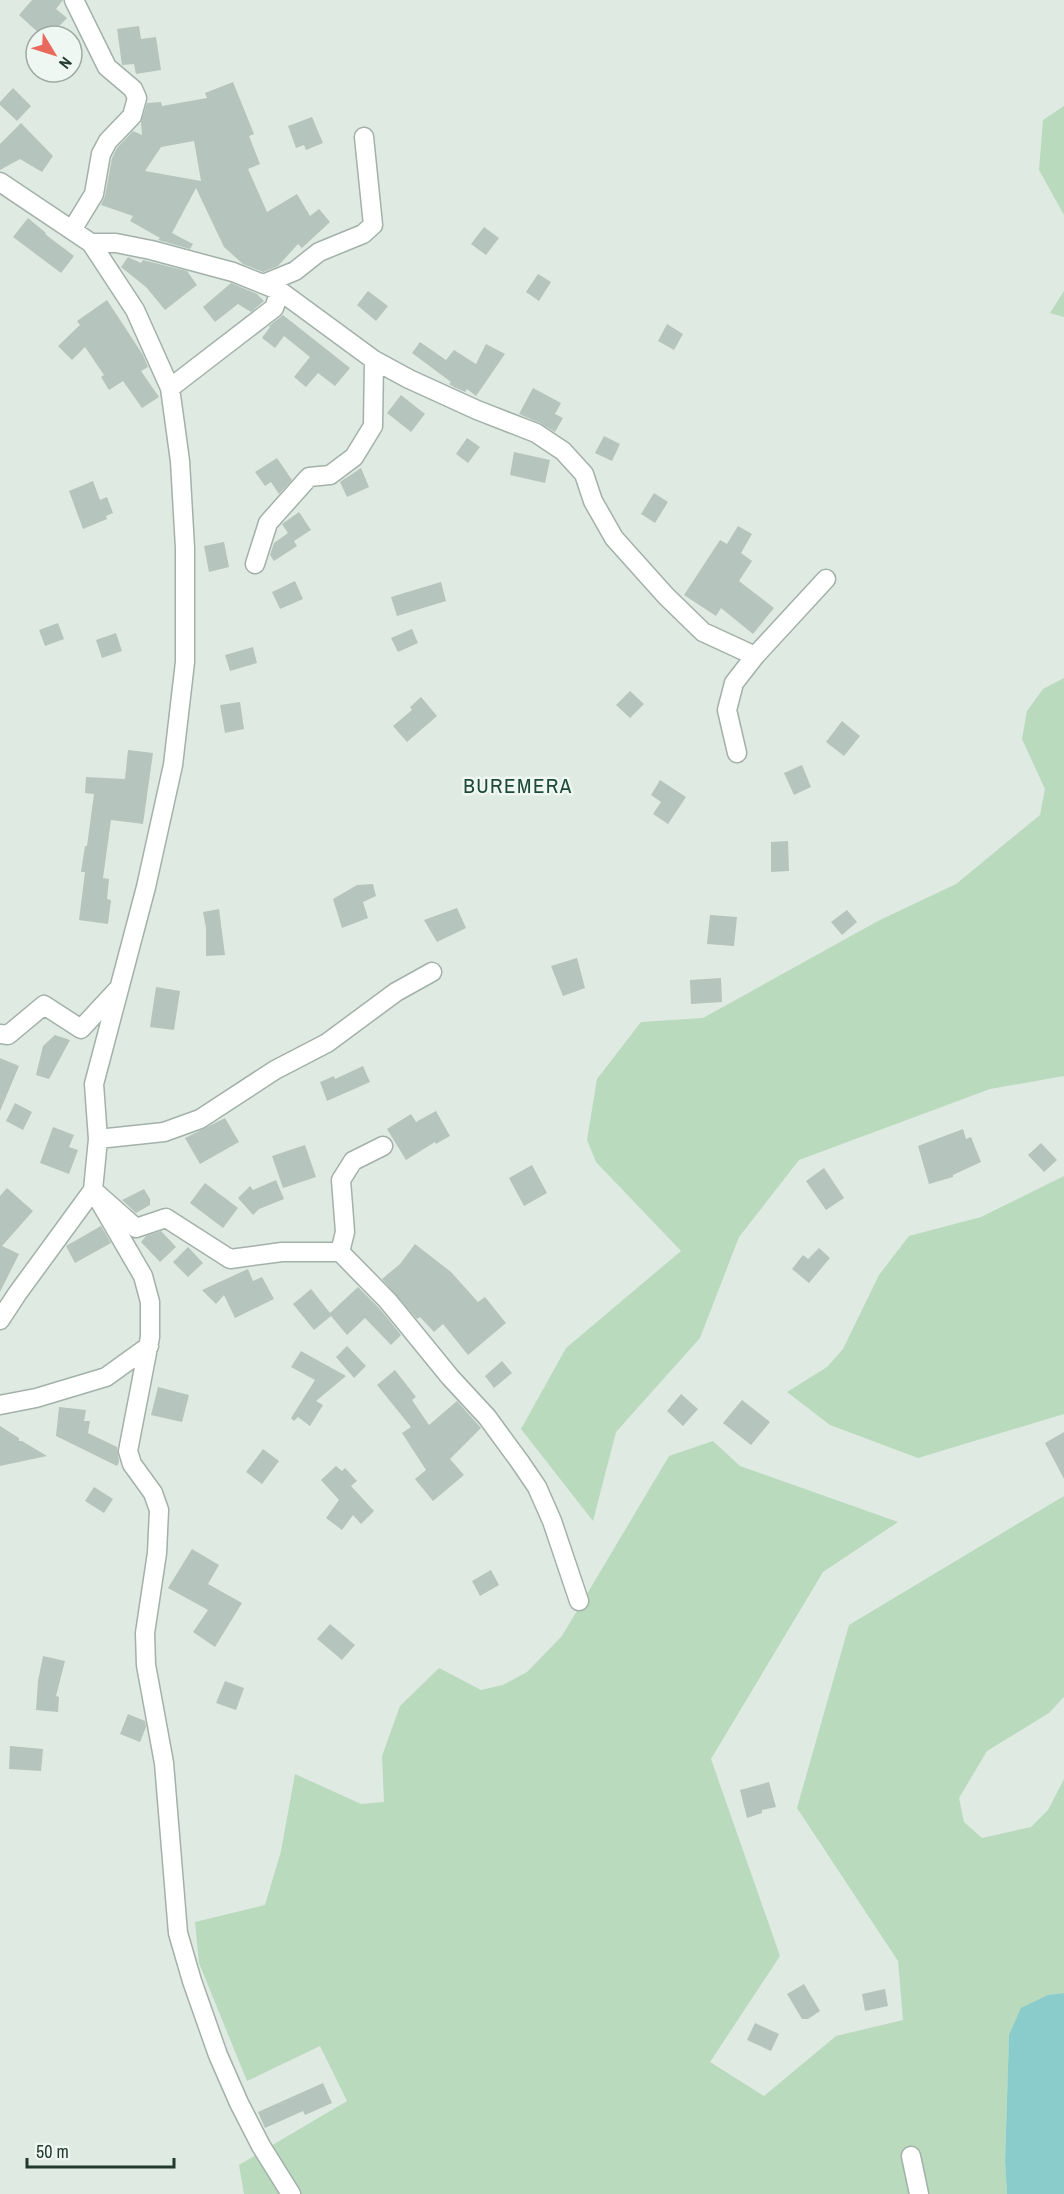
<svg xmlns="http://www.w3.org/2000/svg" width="1064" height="2194" viewBox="0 0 1064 2194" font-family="'Archivo Narrow',sans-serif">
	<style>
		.green { fill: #b9dabd }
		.water { fill: #8acccc }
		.building { fill: #b5c4bc; fill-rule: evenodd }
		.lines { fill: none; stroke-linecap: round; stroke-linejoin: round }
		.minor-casing { stroke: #a2b1a9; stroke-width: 21 }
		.minor { stroke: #fff; stroke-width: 18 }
		.labels { text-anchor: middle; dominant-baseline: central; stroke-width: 5; stroke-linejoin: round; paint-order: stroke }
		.quarter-label { font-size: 21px; letter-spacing: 1.5px; fill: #1f4938; stroke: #eff7f2 }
	</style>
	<rect width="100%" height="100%" fill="#dfeae3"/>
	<path class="green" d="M 1064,106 L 1064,215 L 1039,170 L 1043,120 Z
		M 1064,291 L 1064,317 L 1050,313 Z
		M 1064,678 L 1064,1076 L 990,1089 L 799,1160 L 739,1237 L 700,1338 L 616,1432 L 593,1521 L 521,1429 L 566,1348 L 681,1251 L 596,1162 L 587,1140 L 597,1079 L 641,1022 L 703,1018 L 878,921 L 956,884 L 1040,815 L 1045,789 L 1022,739 L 1027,711 L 1043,689 Z
		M 1064,1176 L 1064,1414 L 918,1458 L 830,1425 L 787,1392 L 827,1367 L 843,1349 L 879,1275 L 909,1236 L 981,1217 Z
		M 713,1441 L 740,1466 L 898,1522 L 823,1572 L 711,1759 L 780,1956 L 710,2062 L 764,2096 L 836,2036 L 903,2020 L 898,1961 L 797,1808 L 849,1625 L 1064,1496 L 1064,1697 L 1049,1713 L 987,1751 L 959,1798 L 964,1822 L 982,1838 L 1031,1827 L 1048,1810 L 1064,1779 L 1064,1993 L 1048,1995 L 1009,2035 L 1005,2162 L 1007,2194 L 244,2194 L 239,2165 L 347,2101 L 320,2046 L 247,2081 L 199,1963 L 195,1922 L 265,1905 L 281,1851 L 295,1774 L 361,1804 L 384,1802 L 382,1756 L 400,1706 L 439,1668 L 481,1690 L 503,1685 L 527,1672 L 562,1636 L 669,1456 Z"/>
	<path class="water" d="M 1064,1993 L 1064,2194 L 1007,2194 L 1005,2162 L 1009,2035 L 1021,2008 L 1048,1995 Z"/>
	<path class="building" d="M 32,0 L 63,0 L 56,9 L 67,18 L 50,36 L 42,36 L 19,15 Z
		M 139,26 L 141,39 L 156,37 L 161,70 L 136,74 L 134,64 L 122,65 L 117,29 Z
		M 233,82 L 254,134 L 249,136 L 260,164 L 248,169 L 267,212 L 297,194 L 310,216 L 319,209 L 330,222 L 302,248 L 298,244 L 278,266 L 263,272 L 243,264 L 224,247 L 196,188 L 172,233 L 193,244 L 190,249 L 158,240 L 160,238 L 130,221 L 133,216 L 101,205 L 105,196 L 112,158 L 117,148 L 133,131 L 142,135 L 141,122 L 147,103 L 161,102 L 162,106 L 207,98 L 205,93 ZM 194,141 L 201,181 L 145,171 L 161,147 Z
		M 13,88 L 31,106 L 17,121 L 0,105 L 0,102 Z
		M 312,117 L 323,143 L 306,150 L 304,145 L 296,148 L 288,126 Z
		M 21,123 L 53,156 L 42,172 L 20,159 L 0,170 L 0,144 Z
		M 28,218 L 46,233 L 45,234 L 74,256 L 61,273 L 13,237 Z
		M 484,227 L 499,238 L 486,255 L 471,244 Z
		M 128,257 L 141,263 L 143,260 L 187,271 L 197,285 L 165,310 L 146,287 L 121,267 Z
		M 538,274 L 551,282 L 539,301 L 526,292 Z
		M 231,283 L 257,294 L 264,301 L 251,312 L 238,304 L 215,322 L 203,307 Z
		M 368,291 L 388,306 L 376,321 L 357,305 Z
		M 107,300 L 143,355 L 148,367 L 141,371 L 159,397 L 142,408 L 123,381 L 109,390 L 101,377 L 104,375 L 85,347 L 72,360 L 58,346 L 80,325 L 77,321 Z
		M 283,315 L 350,368 L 335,386 L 318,373 L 306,387 L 294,377 L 310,357 L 284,336 L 275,348 L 262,338 L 270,327 L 269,326 Z
		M 667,324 L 683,334 L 674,350 L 658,341 Z
		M 420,342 L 446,360 L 454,350 L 476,364 L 486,344 L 505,354 L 476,396 L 467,389 L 465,392 L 454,387 L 449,384 L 451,382 L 412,353 Z
		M 533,388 L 561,403 L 555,414 L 563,418 L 555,432 L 540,423 L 519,414 Z
		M 401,395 L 425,414 L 411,432 L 387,413 Z
		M 604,436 L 620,444 L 612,461 L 595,453 Z
		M 467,438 L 480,447 L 468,463 L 456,454 Z
		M 514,452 L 550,460 L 545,483 L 510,475 Z
		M 277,458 L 292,480 L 279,494 L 271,482 L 265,486 L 255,472 Z
		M 361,468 L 369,487 L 347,497 L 340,482 Z
		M 93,481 L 100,500 L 107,497 L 113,513 L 106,516 L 107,519 L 83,529 L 69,491 Z
		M 654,493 L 668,502 L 655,523 L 641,514 Z
		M 299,512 L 311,530 L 294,541 L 297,546 L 274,561 L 270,555 L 274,543 L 288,533 L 282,524 Z
		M 738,526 L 752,534 L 741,553 L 752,561 L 739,581 L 774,608 L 753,634 L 721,608 L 716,616 L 684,595 L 720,540 L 727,544 Z
		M 224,542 L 229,567 L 209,572 L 204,546 Z
		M 295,581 L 303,599 L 280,609 L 272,592 Z
		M 441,582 L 446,601 L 397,616 L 391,597 Z
		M 58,623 L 64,639 L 45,646 L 39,630 Z
		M 412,629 L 418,643 L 398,652 L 391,638 Z
		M 116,633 L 122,651 L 102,658 L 96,640 Z
		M 253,647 L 257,663 L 230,671 L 225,655 Z
		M 630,691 L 644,704 L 630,718 L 616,705 Z
		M 421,697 L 437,716 L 407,742 L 393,726 L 412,710 L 410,707 Z
		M 240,702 L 244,729 L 225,733 L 220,705 Z
		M 842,721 L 860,736 L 844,756 L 826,742 Z
		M 128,750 L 153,753 L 143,824 L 111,820 L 103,878 L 109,879 L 107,899 L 111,900 L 108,924 L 79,920 L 85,872 L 81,872 L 85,846 L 87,846 L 94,794 L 85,793 L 86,777 L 125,779 Z
		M 802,765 L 811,787 L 794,795 L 784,773 Z
		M 660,780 L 686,797 L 668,824 L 653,814 L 661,802 L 651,795 Z
		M 788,841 L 789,871 L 771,872 L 771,842 Z
		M 373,884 L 376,896 L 363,902 L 368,918 L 342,928 L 333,899 L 357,885 Z
		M 457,908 L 466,928 L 437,942 L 424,920 Z
		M 219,909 L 225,955 L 206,956 L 206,928 L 203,912 Z
		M 847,910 L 857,922 L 842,935 L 831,922 Z
		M 710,915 L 737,917 L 734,946 L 707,944 Z
		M 577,958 L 585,988 L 563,996 L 551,966 Z
		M 721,978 L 722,1002 L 691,1004 L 690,980 Z
		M 156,987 L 180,991 L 174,1030 L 150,1027 Z
		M 55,1035 L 70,1040 L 49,1079 L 36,1075 L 43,1046 Z
		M 0,1058 L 19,1066 L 0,1111 Z
		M 363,1066 L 370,1082 L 327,1101 L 320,1082 L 334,1076 L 335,1079 Z
		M 15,1103 L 32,1112 L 23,1130 L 6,1121 Z
		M 436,1111 L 450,1136 L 436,1144 L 435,1142 L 406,1160 L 387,1129 L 411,1114 L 416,1122 Z
		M 225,1118 L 239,1142 L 200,1164 L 185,1138 Z
		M 53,1127 L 74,1135 L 69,1147 L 78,1150 L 69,1174 L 40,1163 Z
		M 963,1129 L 966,1139 L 971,1137 L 981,1162 L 953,1175 L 953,1177 L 929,1184 L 918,1146 Z
		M 1041,1143 L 1057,1160 L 1044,1172 L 1028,1155 Z
		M 305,1145 L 316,1177 L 283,1188 L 272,1156 Z
		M 532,1165 L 547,1193 L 524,1206 L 509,1178 Z
		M 824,1168 L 844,1198 L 826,1210 L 806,1181 Z
		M 276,1180 L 284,1199 L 259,1209 L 253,1215 L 238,1198 L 250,1186 L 253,1190 Z
		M 205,1183 L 238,1208 L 223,1228 L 190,1203 Z
		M 7,1188 L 33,1211 L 2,1246 L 19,1254 L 0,1292 L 0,1196 Z
		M 144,1189 L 150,1199 L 150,1205 L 136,1213 L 122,1200 Z
		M 101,1226 L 111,1243 L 75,1263 L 66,1246 Z
		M 161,1231 L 176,1247 L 160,1262 L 141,1242 L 146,1236 Z
		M 415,1244 L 451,1272 L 478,1302 L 485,1297 L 506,1323 L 468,1355 L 443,1324 L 434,1332 L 420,1317 L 417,1319 L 382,1279 L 400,1264 Z
		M 188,1247 L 203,1263 L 188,1277 L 173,1262 Z
		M 819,1248 L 830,1258 L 809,1283 L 792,1269 L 803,1255 L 808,1259 Z
		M 248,1269 L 253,1281 L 262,1277 L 274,1299 L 235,1318 L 224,1295 L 216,1304 L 202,1290 Z
		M 358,1287 L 380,1309 L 401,1335 L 391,1345 L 365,1318 L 347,1335 L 331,1316 L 314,1330 L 293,1304 L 311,1289 L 330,1313 Z
		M 347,1346 L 366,1366 L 354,1378 L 336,1357 Z
		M 301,1351 L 346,1376 L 316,1401 L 323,1405 L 310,1426 L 298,1417 L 294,1421 L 291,1418 L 315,1380 L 291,1367 Z
		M 502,1361 L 512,1373 L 494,1388 L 485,1376 Z
		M 395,1370 L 416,1397 L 412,1400 L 429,1425 L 457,1401 L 481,1428 L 450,1459 L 464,1475 L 433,1501 L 415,1479 L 426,1470 L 402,1433 L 411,1427 L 377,1385 Z
		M 158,1387 L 189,1395 L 182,1422 L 151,1415 Z
		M 681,1394 L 698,1409 L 683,1426 L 667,1411 Z
		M 742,1400 L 770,1422 L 751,1445 L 723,1423 Z
		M 59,1407 L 86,1410 L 84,1421 L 90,1421 L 88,1433 L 117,1447 L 119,1462 L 117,1466 L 56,1436 Z
		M 0,1426 L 19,1438 L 19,1441 L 22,1441 L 47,1456 L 0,1466 Z
		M 1064,1432 L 1064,1479 L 1045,1443 Z
		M 263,1449 L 279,1461 L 262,1484 L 246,1472 Z
		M 336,1466 L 342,1471 L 345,1468 L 357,1481 L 351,1486 L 374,1511 L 361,1524 L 353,1515 L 342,1530 L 326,1518 L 339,1500 L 321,1480 Z
		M 94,1487 L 113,1499 L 104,1513 L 85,1501 Z
		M 192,1549 L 219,1565 L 208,1584 L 242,1603 L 215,1647 L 193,1632 L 208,1610 L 168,1588 Z
		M 491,1570 L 499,1585 L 480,1596 L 472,1581 Z
		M 330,1624 L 355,1645 L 342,1660 L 317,1639 Z
		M 43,1656 L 65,1661 L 56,1696 L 59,1697 L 58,1712 L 36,1710 L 38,1681 Z
		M 225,1681 L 244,1688 L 236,1710 L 216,1703 Z
		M 128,1714 L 145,1721 L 146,1727 L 140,1742 L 120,1734 Z
		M 10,1746 L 43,1749 L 41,1771 L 9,1769 Z
		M 769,1782 L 776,1807 L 762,1810 L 762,1813 L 747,1818 L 740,1790 Z
		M 804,1984 L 820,2011 L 808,2019 L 802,2019 L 787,1994 Z
		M 885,1989 L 888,2006 L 865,2011 L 862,1994 Z
		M 755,2023 L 779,2034 L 771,2051 L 747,2040 Z
		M 323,2083 L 332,2103 L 305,2115 L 303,2111 L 265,2128 L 258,2112 Z"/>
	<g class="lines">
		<defs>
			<path id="minor" d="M 0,182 L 91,243 L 135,310 L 170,388 L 180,461 L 185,548 L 185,662 L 173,765 L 146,887 L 94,1084 L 98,1139 L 93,1190 L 143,1276 L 150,1302 L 150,1337 L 128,1451 L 132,1464 L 153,1493 L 159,1510 L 157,1553 L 145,1633 L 146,1665 L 164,1763 L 178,1933 L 192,1981 L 218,2055 L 239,2103 L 261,2146 L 291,2194
				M 72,230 L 94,194 L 101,154 L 108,141 L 132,116 L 137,98 L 133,89 L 107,67 L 74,0
				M 91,243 L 116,243 L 151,250 L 233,272 L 280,291 L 374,360 L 409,379 L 477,410 L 536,433 L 563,451 L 584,474 L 593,501 L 614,538 L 666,596 L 703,632 L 755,656
				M 263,284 L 295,271 L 319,252 L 363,234 L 373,225 L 364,137
				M 170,388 L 274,308 L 280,291
				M 255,564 L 268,523 L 309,477 L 330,475 L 354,457 L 373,426 L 374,360
				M 737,753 L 727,710 L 734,683 L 755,656 L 826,579
				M 0,1034 L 8,1035 L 44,1005 L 81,1029 L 117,990
				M 98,1139 L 164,1132 L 200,1119 L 275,1070 L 327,1043 L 396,992 L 432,972
				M 340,1252 L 388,1301 L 450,1377 L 487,1417 L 520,1462 L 537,1487 L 552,1521 L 579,1601
				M 0,1320 L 17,1294 L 93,1190 L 136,1228 L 166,1218 L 230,1259 L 282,1252 L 340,1252 L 345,1232 L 341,1180 L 353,1161 L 383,1146
				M 0,1405 L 36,1398 L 106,1377 L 149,1346
				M 911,2156 L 919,2194"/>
		</defs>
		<use href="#minor" class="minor-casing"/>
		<use href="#minor" class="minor"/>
	</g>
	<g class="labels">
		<g class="quarter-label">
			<text x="518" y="785">BUREMERA</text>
		</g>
	</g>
	<g transform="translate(54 54) rotate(128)"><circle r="28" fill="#eff7f2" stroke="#9daba4" stroke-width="1.5"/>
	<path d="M0-4.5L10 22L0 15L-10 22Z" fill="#ea695d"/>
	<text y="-9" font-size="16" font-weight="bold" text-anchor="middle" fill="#21392f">N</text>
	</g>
	<path d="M27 2158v9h147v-9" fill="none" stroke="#21392f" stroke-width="3"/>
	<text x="36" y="2158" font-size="18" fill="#21392f" stroke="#eff7f2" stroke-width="4.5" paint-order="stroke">50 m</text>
</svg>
